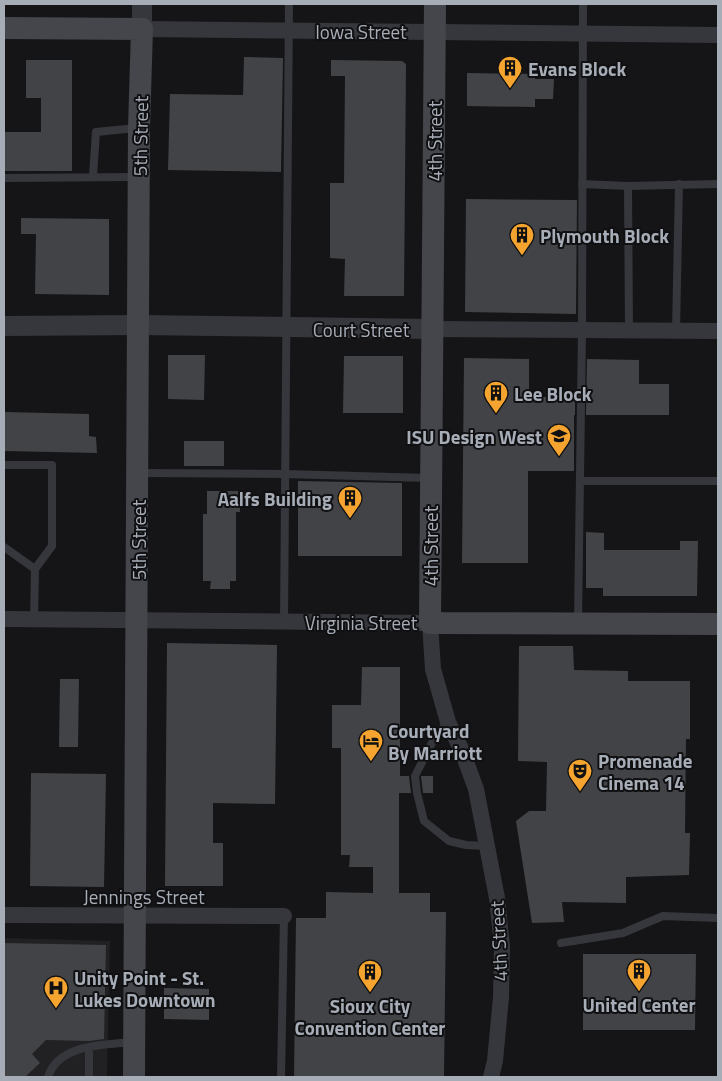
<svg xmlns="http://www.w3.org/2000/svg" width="722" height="1081" viewBox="0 0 722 1081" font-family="'Titillium Web',sans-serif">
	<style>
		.built { fill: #212124 }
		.building { fill: #414347 }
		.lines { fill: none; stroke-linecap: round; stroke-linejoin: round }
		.service { stroke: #36373c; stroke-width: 8 }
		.minor { stroke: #36373c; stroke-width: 16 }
		.tertiary { stroke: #36373c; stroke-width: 20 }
		.secondary { stroke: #44464c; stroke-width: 22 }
		.labels { text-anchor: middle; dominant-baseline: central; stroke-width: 4; stroke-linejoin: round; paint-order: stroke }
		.street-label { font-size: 19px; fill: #a7adb7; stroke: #101012 }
		.poi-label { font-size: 19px; font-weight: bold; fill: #a7adb7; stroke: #101012; text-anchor: start }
	</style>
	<rect width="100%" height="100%" fill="#151517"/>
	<path class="built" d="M 4,938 L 110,941 L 107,1077 L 4,1077 Z"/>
	<path class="building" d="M 244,57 L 283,58 L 281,172 L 168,170 L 170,94 L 243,95 Z
		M 26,60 L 72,60 L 72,171 L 4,171 L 4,132 L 41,132 L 41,98 L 26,98 Z
		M 331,60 L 402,61 L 406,64 L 404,296 L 344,296 L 345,259 L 330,258 L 330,183 L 344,183 L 345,76 L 331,76 Z
		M 467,73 L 535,74 L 535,79 L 554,79 L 553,99 L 535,99 L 535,107 L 467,106 Z
		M 466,199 L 577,200 L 576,314 L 465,312 Z
		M 21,218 L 109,219 L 109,295 L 35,294 L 36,234 L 21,234 Z
		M 168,355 L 205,355 L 204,400 L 168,399 Z
		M 344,356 L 403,356 L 403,413 L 343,413 Z
		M 464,358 L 529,359 L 529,397 L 575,397 L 575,415 L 574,415 L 574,471 L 528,471 L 528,563 L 462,563 Z
		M 587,359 L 639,360 L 639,384 L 669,384 L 669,415 L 586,415 Z
		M 4,412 L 89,414 L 89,436 L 96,437 L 97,453 L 4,451 Z
		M 184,441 L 224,441 L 224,466 L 184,466 Z
		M 298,481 L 402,483 L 402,556 L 298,556 Z
		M 207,491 L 240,491 L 240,512 L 236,512 L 236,581 L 230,581 L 230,589 L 210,589 L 211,581 L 203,581 L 203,514 L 207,514 Z
		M 586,532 L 604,533 L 604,550 L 680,550 L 680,541 L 698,541 L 697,596 L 603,596 L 603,588 L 586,588 Z
		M 167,643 L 277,645 L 275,804 L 213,803 L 213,843 L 223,843 L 223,886 L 165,886 Z
		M 519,646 L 573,646 L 574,670 L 628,671 L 628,681 L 690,681 L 690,739 L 686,739 L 685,833 L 690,833 L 689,875 L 626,877 L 626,903 L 562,902 L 564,922 L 532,923 L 516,821 L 529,811 L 546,811 L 547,762 L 518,761 Z
		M 362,667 L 400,667 L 400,776 L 409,776 L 411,793 L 399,793 L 399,893 L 430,893 L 430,912 L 446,912 L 444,1077 L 294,1077 L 296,918 L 326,918 L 326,892 L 373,893 L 373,867 L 349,867 L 350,855 L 341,855 L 341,748 L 332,748 L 332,705 L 361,705 Z
		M 60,679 L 79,679 L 78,747 L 59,747 Z
		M 31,773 L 106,774 L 104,887 L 30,886 Z
		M 421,776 L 433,776 L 433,793 L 423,793 Z
		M 4,943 L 106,945 L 104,1039 L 89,1041 L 46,1040 L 32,1054 L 40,1063 L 25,1077 L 4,1077 Z
		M 583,954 L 696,954 L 695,1030 L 583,1030 Z
		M 164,988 L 209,989 L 209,1020 L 164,1019 Z"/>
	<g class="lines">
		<path class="service" d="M 93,176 L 96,132 L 136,128
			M 4,178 L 137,177
			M 582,184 L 628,186 L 629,331
			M 628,186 L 718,184
			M 676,331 L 679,184
			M 4,465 L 52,465 L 52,546 L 35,569 L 34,620
			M 140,473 L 286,474 L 428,478
			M 580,481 L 718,481
			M 4,547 L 35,569
			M 578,621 L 582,331 L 583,4
			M 284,622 L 289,4
			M 448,722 L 435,737 L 415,776 L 417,793 L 424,821 L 449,841 L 466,845 L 487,846
			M 561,943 L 623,933 L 663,916 L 718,918
			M 48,1077 C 58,1044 104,1045 132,1042
			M 89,1077 L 89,1047
			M 281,1077 L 284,916"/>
		<path class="minor" d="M 142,29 L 718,35
			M 432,329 L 718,331
			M 4,619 L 430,623 L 433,669 L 448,722 L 462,751 L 476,789 L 497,898 L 502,946 L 501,997 L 495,1061 L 491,1077
			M 4,915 L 284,916"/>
		<path class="tertiary" d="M 142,4 L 142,29
			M 4,326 L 139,325 L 432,329"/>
		<path class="secondary" d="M 435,4 L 430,623 L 718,624
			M 4,28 L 142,29 L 139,128 L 134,1077"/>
	</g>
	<defs>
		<symbol id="building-pin" viewBox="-11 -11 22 30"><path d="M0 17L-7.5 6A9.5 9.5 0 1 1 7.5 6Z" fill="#f5a52f" stroke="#101012"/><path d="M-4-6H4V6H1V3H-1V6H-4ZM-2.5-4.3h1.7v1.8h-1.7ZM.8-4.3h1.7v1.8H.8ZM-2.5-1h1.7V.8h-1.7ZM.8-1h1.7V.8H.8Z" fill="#111"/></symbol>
		<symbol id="university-pin" viewBox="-11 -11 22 30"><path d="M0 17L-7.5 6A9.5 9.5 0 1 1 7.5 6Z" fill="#f5a52f" stroke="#101012"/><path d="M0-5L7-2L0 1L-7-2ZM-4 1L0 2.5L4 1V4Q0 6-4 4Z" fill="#111"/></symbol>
		<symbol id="hotel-pin" viewBox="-11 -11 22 30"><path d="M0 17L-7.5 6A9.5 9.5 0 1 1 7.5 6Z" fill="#f5a52f" stroke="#101012"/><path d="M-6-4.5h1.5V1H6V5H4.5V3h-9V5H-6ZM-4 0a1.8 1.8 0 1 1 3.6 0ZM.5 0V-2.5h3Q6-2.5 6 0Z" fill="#111"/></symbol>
		<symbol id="theatre-pin" viewBox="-11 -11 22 30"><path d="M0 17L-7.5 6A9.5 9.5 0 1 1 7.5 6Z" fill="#f5a52f" stroke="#101012"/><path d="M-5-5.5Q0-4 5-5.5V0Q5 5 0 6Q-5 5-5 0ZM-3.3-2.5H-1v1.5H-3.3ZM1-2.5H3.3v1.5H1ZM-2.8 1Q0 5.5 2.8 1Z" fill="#111"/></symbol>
		<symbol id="hospital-pin" viewBox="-11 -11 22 30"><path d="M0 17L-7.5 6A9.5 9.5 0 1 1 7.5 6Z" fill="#f5a52f" stroke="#101012"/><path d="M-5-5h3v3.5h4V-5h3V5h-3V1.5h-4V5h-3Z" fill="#111"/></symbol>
	</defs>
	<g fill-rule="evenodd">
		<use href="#building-pin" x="496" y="54" width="28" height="38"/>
		<use href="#building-pin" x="508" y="221" width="28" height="38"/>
		<use href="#building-pin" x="482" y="379" width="28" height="38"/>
		<use href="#university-pin" x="545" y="422" width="28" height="38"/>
		<use href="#building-pin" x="336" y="484" width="28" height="38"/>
		<use href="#hotel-pin" x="357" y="727" width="28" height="38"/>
		<use href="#theatre-pin" x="566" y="757" width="28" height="38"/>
		<use href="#building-pin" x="625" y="957" width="28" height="38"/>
		<use href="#building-pin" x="356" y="958" width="28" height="38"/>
		<use href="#hospital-pin" x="42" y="974" width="28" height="38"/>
	</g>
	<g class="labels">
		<g class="street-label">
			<text x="361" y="31">Iowa Street</text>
			<text transform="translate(140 136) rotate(-89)">5th Street</text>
			<text transform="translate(434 141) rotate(-90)">4th Street</text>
			<text x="361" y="329">Court Street</text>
			<text transform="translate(138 540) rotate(-90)">5th Street</text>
			<text transform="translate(430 546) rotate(-90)">4th Street</text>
			<text x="361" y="622">Virginia Street</text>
			<text x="144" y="896">Jennings Street</text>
			<text transform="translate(498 941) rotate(-93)">4th Street</text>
		</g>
		<g class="poi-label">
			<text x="528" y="68">Evans Block</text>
			<text x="540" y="235">Plymouth Block</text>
			<text x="514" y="393">Lee Block</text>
			<text x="542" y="436" text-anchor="end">ISU Design West</text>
			<text x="332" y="498" text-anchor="end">Aalfs Building</text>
			<text x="388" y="730">Courtyard<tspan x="388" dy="22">By Marriott</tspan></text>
			<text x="598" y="760">Promenade<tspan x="598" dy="22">Cinema 14</tspan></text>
			<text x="74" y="977">Unity Point - St.<tspan x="74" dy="22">Lukes Downtown</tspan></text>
			<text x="639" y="1004" text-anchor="middle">United Center</text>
			<text x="370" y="1005" text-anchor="middle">Sioux City<tspan x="370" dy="22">Convention Center</tspan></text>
		</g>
	</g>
	<rect width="722" height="1081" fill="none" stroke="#a7adb7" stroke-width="10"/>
</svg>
